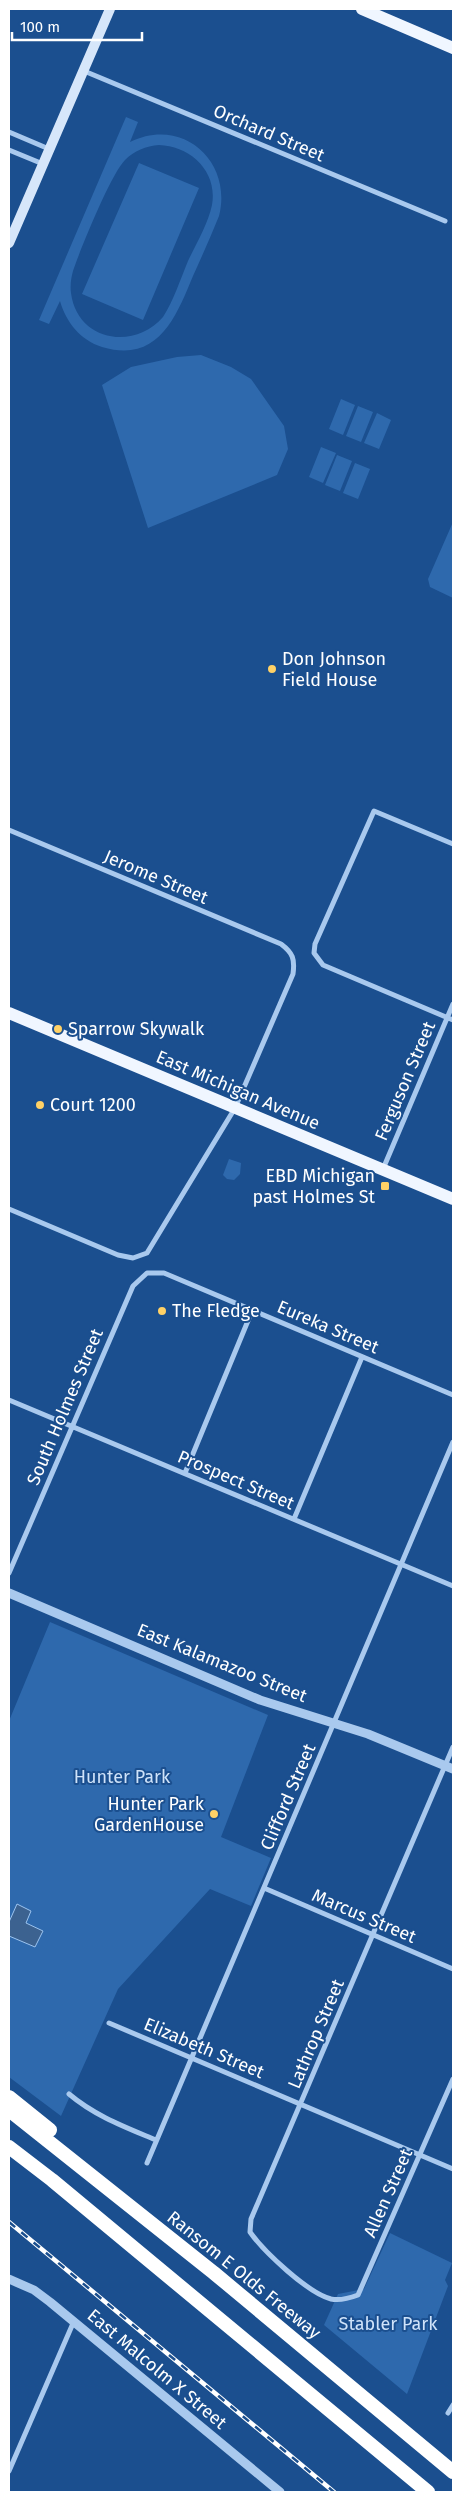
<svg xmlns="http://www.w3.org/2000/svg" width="462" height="2501" viewBox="0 0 462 2501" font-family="'Fira Sans',sans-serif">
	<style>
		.green { fill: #2e69ad; fill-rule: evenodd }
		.water { fill: #3c6290; stroke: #9cc4f0 }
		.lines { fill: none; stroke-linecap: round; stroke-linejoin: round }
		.minor { stroke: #a9c9ee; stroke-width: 5 }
		.tertiary { stroke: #a9c9ee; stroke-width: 9 }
		.secondary { stroke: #d6e6fa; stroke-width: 10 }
		.primary { stroke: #f0f6ff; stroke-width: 12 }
		.motorway { stroke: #fff; stroke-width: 14 }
		.rail-casing { stroke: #fff; stroke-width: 4.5 }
		.rail { stroke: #1b4f8f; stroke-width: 2.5; stroke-dasharray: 8; stroke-linecap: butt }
		.poi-dot { fill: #ffd166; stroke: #1b4f8f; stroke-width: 2 }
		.labels { text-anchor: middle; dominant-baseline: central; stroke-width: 4; stroke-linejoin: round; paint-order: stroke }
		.street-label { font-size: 18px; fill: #fff; stroke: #1b4f8f }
		.poi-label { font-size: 18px; fill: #fff; stroke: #1b4f8f; text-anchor: start }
		.park-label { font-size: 18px; fill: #cfe3fa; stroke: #1b4f8f }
	</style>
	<rect width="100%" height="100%" fill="#1b4f8f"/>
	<path class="green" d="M 126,117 L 138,122 L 130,142 C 182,116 233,161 219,216 C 211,236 202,256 193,276 C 176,317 158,364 102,347 C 80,340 66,322 60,301 L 49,324 L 39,320 ZM 159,145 C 190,146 218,171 212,205 C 208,224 196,244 188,261 C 180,280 174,300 163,317 C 134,351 77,341 71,293 C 70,286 71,278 73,271 C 80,250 111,174 125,160 C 134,151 146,146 159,145 Z
		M 139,163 L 199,188 L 143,320 L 82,294 Z
		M 201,355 L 231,367 L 251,379 L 284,426 L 288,449 L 277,475 L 148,528 L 102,385 L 131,367 L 177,357 Z
		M 341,399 L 355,405 L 343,435 L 329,429 Z
		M 358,406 L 373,412 L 361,442 L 346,436 Z
		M 377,413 L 391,420 L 379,449 L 364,443 Z
		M 321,447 L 336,453 L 323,483 L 309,477 Z
		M 337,455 L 352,461 L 340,491 L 325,485 Z
		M 355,463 L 370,469 L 358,499 L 343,493 Z
		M 453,522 L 453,598 L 430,587 L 428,579 Z
		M 229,1159 L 241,1163 L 240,1174 L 234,1180 L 227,1179 L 223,1175 Z
		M 50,1622 L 268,1715 L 221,1837 L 271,1858 L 251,1906 L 210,1889 L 118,1989 L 61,2116 L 9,2077 L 9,1721 Z
		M 390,2233 L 452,2263 L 445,2280 L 448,2286 L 407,2394 L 324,2325 L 338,2294 L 364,2289 Z"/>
	<path class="water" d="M 17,1904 L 31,1911 L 26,1923 L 43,1931 L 35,1947 L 9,1936 L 9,1922 Z"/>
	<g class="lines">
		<path class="minor" d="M 84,71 L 445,221
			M 9,132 L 49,149
			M 9,150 L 43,164
			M 9,830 L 281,944 C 293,953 295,959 293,974 L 235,1108 L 147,1253 L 133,1258 L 118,1255 L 9,1209
			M 453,844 L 374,811 L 315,944 L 314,953 L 323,965 L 453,1020
			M 383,1169 L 453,1004
			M 9,1400 L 453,1586
			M 185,1473 L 252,1311
			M 294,1519 L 362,1357
			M 9,1573 L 133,1286 L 147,1273 L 164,1273 L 453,1395
			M 453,1747 L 251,2219 L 250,2232 C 264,2252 308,2293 331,2299 C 340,2301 350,2298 358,2295 L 453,2079
			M 264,1888 L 453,1969
			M 109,2023 L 453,2169
			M 69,2094 C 95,2116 125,2127 156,2140
			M 147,2163 L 453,1442
			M 448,2413 L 453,2405
			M 9,2471 L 74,2321"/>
		<path class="tertiary" d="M 9,1593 L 260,1700 L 368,1734 L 453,1769
			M 9,2279 L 34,2290 L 50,2302 L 280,2492"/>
		<path class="secondary" d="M 9,243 L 110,9"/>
		<path class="primary" d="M 362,9 L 453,48
			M 9,1013 L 453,1199"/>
		<path class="motorway" d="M 9,2097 L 50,2130
			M 9,2110 L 214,2273 L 453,2472
			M 9,2147 L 52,2180 L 428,2492"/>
		<defs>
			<path id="rail" d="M 9,2222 L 334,2492"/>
		</defs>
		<use href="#rail" class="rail-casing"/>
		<use href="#rail" class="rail"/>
	</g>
	<g class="poi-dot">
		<circle cx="272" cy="669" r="5"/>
		<circle cx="58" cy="1029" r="5"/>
		<circle cx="40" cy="1105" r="5"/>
		<rect x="380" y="1181" width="10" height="10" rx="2.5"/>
		<circle cx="162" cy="1311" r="5"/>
		<circle cx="214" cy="1814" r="5"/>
	</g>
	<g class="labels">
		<g class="street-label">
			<text transform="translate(269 133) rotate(23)">Orchard Street</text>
			<text transform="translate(156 877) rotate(23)">Jerome Street</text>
			<text transform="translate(405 1081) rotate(-67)">Ferguson Street</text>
			<text transform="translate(238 1090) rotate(23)">East Michigan Avenue</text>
			<text transform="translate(328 1327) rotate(23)">Eureka Street</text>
			<text transform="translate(65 1407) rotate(-67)">South Holmes Street</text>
			<text transform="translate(236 1480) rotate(23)">Prospect Street</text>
			<text transform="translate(222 1663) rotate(22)">East Kalamazoo Street</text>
			<text transform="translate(288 1797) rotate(-67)">Clifford Street</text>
			<text transform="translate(364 1916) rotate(23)">Marcus Street</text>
			<text transform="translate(316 2034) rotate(-67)">Lathrop Street</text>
			<text transform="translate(204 2048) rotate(23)">Elizabeth Street</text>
			<text transform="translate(388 2193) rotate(-66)">Allen Street</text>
			<text transform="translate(244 2275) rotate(39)">Ransom E Olds Freeway</text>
			<text transform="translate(157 2369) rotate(40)">East Malcolm X Street</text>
		</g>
		<g class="poi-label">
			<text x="282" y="659">Don Johnson<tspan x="282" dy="21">Field House</tspan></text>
			<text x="68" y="1029">Sparrow Skywalk</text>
			<text x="50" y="1105">Court 1200</text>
			<text x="375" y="1176" text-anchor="end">EBD Michigan<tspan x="375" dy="21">past Holmes St</tspan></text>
			<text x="172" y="1311">The Fledge</text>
			<text x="204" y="1804" text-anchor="end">Hunter Park<tspan x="204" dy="21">GardenHouse</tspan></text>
		</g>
		<g class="park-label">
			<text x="122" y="1777">Hunter Park</text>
			<text x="388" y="2324">Stabler Park</text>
		</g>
	</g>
	<rect width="462" height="2501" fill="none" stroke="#ffffff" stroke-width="20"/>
	<path d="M12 32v8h130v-8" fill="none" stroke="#ffffff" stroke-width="2.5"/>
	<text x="20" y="32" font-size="15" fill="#ffffff" stroke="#1b4f8f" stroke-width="4" paint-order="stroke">100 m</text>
</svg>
